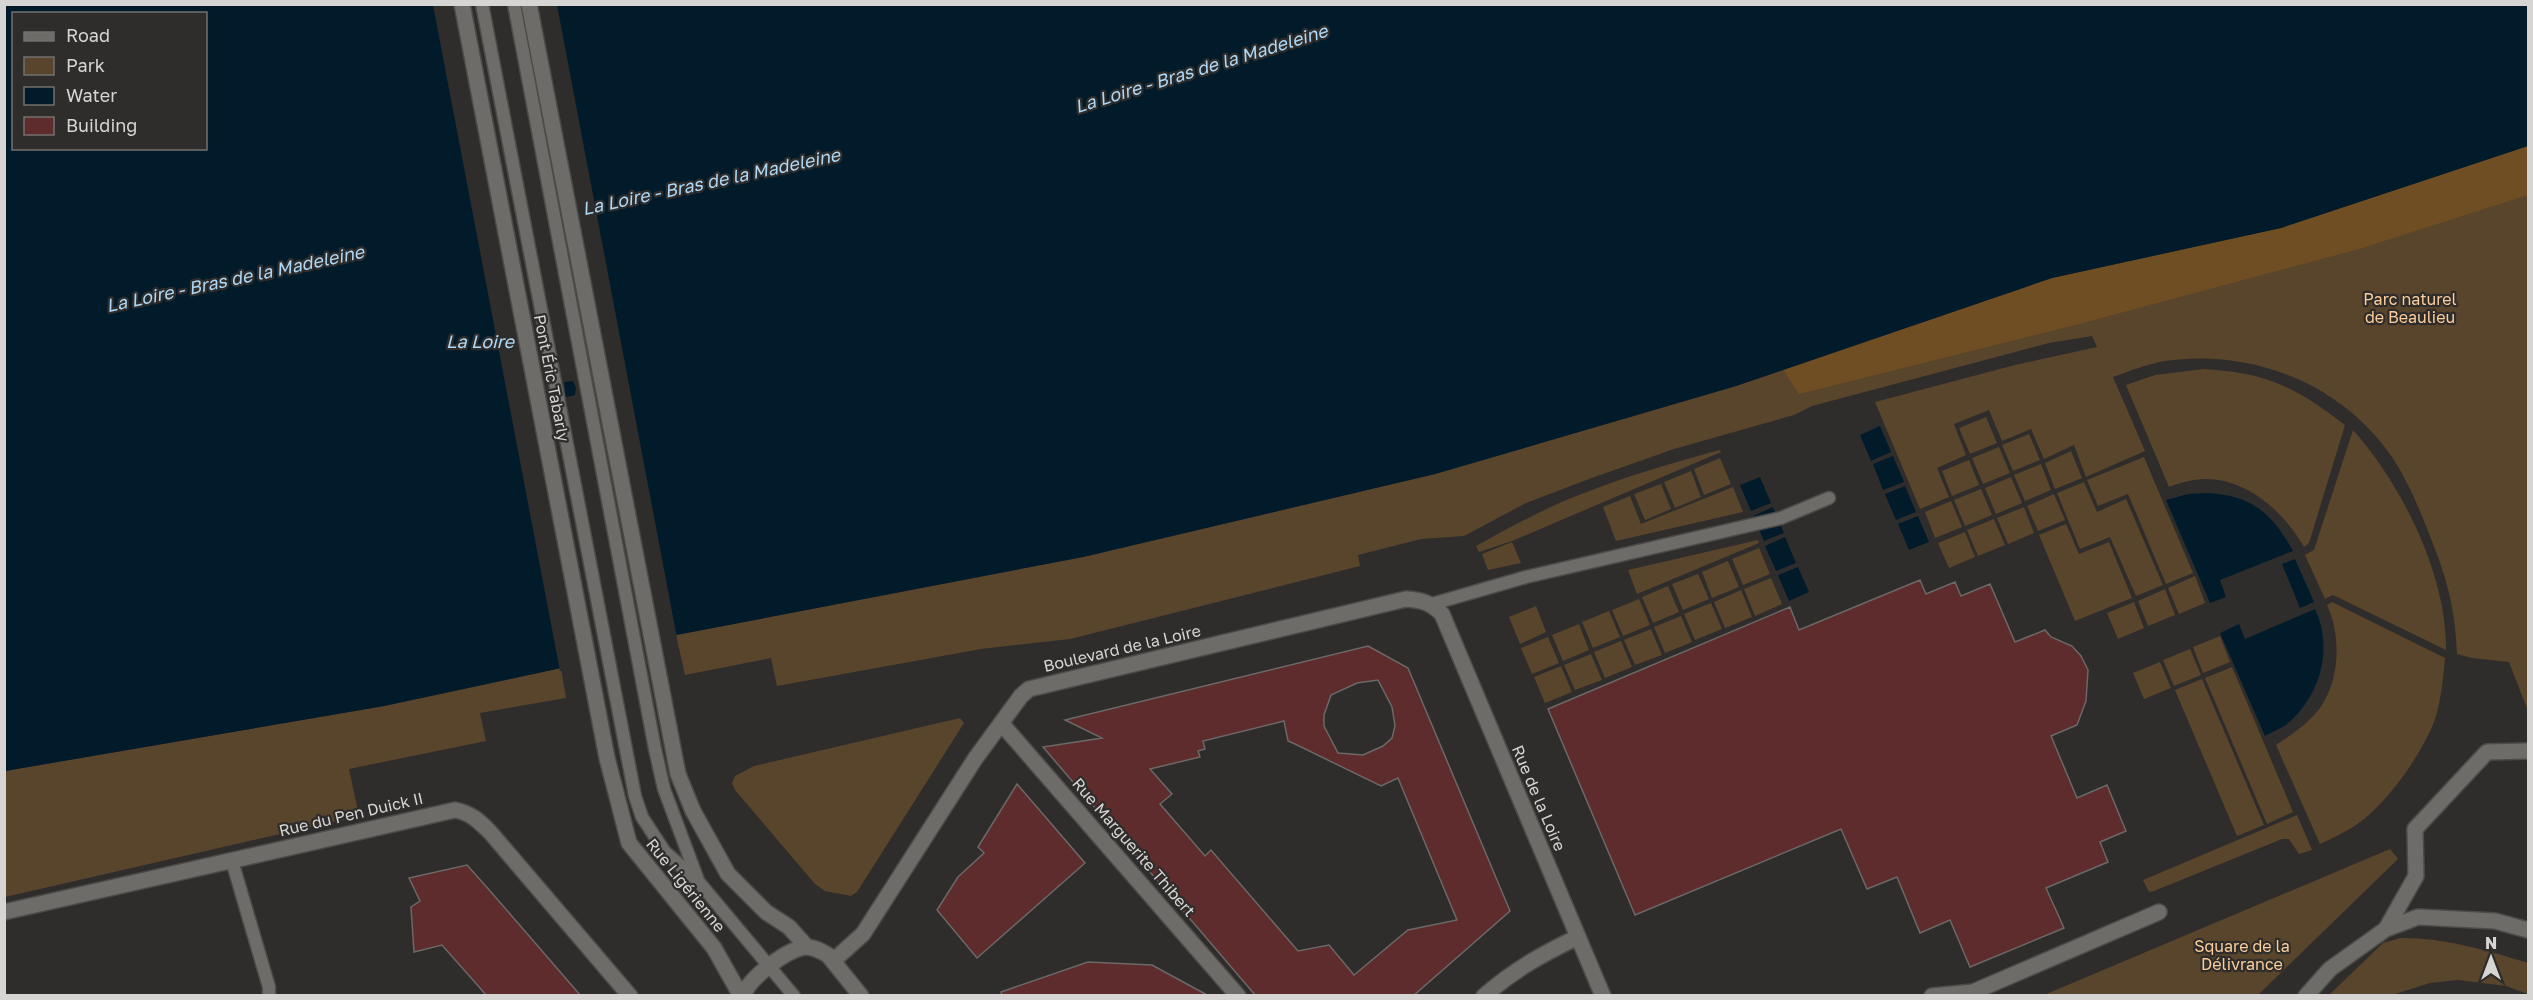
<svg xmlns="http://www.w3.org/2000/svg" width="2533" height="1000" viewBox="0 0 2533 1000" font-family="'Golos Text',sans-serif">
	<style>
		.green { fill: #59442c }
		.forest { fill: #704e24 }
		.water { fill: #021b2b; fill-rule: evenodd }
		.pier { fill: #2f2d2b; fill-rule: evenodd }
		.building { fill: #5e2c2c; stroke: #6b6867; stroke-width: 1.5; fill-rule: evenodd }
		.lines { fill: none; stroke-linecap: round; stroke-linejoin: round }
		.service-casing { stroke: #4c4b49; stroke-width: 15 }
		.minor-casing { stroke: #4c4b49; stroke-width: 18 }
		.tertiary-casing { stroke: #4c4b49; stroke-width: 18 }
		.service { stroke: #6e6c69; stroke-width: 12 }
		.minor { stroke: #6e6c69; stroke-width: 15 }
		.tertiary { stroke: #6e6c69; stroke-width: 15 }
		.labels { text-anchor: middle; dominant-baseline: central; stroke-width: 4.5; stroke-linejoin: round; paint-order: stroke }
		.park-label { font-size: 16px; fill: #fbcd9b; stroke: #2f2d2b }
		.street-label { font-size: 16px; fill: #d6d5d4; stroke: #2f2d2b }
		.water-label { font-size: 18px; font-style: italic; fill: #add8f7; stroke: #2f2d2b }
	</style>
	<rect width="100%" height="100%" fill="#2f2d2b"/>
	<path class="green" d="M 2528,146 L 2528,711 L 2509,662 L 2472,658 L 2457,654 C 2455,603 2445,573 2426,526 C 2417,503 2406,478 2392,457 C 2342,384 2252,348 2165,361 C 2147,364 2130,371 2113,377 L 2145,451 L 2086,477 L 2074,445 L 2044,459 L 2031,429 L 2002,441 L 1989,410 L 1954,424 L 1966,455 L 1937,468 L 1949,497 L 1920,509 L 1875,402 L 2015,365 L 2097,347 L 2092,336 L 2049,343 L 1812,406 L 1794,415 L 1674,449 L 1589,479 L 1526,503 L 1464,536 L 1421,539 L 1358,555 L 1360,566 L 1070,639 L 981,649 L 777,686 L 771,658 L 685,675 L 676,635 L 1083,557 L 1435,474 L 1736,386 L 2052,278 L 2281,228 Z
		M 2204,369 C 2268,373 2295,387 2345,425 L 2309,543 L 2304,547 C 2284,512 2248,479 2205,479 C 2193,479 2180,483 2169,487 L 2126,385 L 2155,375 Z
		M 1986,417 L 1997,443 L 1970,454 L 1959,428 Z
		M 2353,430 C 2402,485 2447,575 2446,650 L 2333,595 L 2325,599 L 2305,555 L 2314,550 Z
		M 2029,434 L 2040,460 L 2013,471 L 2002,445 Z
		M 1999,447 L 2010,473 L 1983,484 L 1972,458 Z
		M 1720,450 L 1721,452 L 1512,541 L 1479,552 L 1476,546 C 1511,527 1546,507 1584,493 C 1628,476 1674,462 1720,450 Z
		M 2071,451 L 2082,478 L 2055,489 L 2045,463 Z
		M 2144,457 L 2193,573 L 2166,584 L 2128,494 L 2098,506 L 2087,480 Z
		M 1720,458 L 1731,484 L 1704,495 L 1694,469 Z
		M 1969,460 L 1979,485 L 1952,496 L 1942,471 Z
		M 2041,464 L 2051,490 L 2025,501 L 2014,475 Z
		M 1691,471 L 1701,497 L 1675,508 L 1664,482 Z
		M 2011,477 L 2022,503 L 1996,514 L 1985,488 Z
		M 2084,482 L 2097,512 L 2126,499 L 2163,585 L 2136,596 L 2110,537 L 2080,549 L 2057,493 Z
		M 1661,484 L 1671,509 L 1645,520 L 1634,494 Z
		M 1733,487 L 1743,512 L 1616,541 L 1603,507 L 1630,496 L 1641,524 Z
		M 1981,489 L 1992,515 L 1965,526 L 1954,500 Z
		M 2054,494 L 2065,520 L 2038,531 L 2027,506 Z
		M 1951,501 L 1962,527 L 1935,538 L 1925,512 Z
		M 2024,507 L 2034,533 L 2008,544 L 1997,518 Z
		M 1994,519 L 2005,545 L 1978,556 L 1967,530 Z
		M 2066,524 L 2079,554 L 2109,542 L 2132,598 L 2075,621 L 2039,535 Z
		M 1965,532 L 1975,557 L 1949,568 L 1938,543 Z
		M 1758,540 L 1759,543 L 1637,594 L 1628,570 Z
		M 1512,542 L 1521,563 L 1488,570 L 1482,554 Z
		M 1759,548 L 1770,574 L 1743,585 L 1732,559 Z
		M 1728,561 L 1739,587 L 1712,598 L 1702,572 Z
		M 1698,574 L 1709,599 L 1683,610 L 1672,584 Z
		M 2195,576 L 2205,603 L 2179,614 L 2168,588 Z
		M 1771,578 L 1782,604 L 1755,616 L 1744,589 Z
		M 1668,586 L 1679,612 L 1653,623 L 1642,597 Z
		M 2165,589 L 2175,615 L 2148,626 L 2138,601 Z
		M 1741,590 L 1752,617 L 1725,628 L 1714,602 Z
		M 1639,599 L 1650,625 L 1623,636 L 1612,610 Z
		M 2134,602 L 2144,628 L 2118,639 L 2107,613 Z
		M 2332,602 L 2445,658 C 2443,680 2441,702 2434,722 C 2420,757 2385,807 2353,827 C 2343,833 2331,839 2320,844 L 2276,745 C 2292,734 2311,722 2322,705 C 2340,677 2341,635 2327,605 Z
		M 1711,603 L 1722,629 L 1695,640 L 1684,614 Z
		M 1536,606 L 1546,632 L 1520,644 L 1509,617 Z
		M 1609,611 L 1620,637 L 1593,648 L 1582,622 Z
		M 1681,616 L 1692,642 L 1665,653 L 1654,627 Z
		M 1579,624 L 1589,650 L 1563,661 L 1552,635 Z
		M 1651,629 L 1662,655 L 1635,665 L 1624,640 Z
		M 2220,636 L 2230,662 L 2203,673 L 2193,647 Z
		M 1548,637 L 1559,663 L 1532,674 L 1521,648 Z
		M 1621,641 L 1632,667 L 1605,678 L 1594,652 Z
		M 2190,649 L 2201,675 L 2174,686 L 2163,660 Z
		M 1591,654 L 1602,680 L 1575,690 L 1564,665 Z
		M 2160,662 L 2171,688 L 2144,699 L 2133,673 Z
		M 1561,666 L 1572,692 L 1545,703 L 1534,677 Z
		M 2232,667 L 2293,812 L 2267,824 L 2205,678 Z
		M 561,668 L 566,698 L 480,713 L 486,741 L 349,769 L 359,816 L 5,897 L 5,771 L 384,706 Z
		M 2202,679 L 2264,825 L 2237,836 L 2175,690 Z
		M 960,718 L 964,723 L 857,892 L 851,896 L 825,891 L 815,884 L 735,790 L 732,783 L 735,776 L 754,766 Z
		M 2297,815 L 2312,850 L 2299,854 L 2289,839 L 2282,839 L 2154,891 L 2149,892 L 2143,880 Z
		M 2390,849 L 2398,859 L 2258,995 L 2044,995 Z
		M 2401,938 C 2446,938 2486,950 2528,963 L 2528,994 L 2506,986 L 2458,980 L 2430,983 L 2392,995 L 2329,995 L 2383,943 Z"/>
	<path class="forest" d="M 2528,146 L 2528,195 L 2359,249 L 2079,324 L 1799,394 L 1783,370 L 2052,278 L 2281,228 Z"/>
	<path class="water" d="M 5,5 L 2528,5 L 2528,146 L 2281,228 L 2052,278 L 1736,386 L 1435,474 L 1083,557 L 676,635 L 561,668 L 384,706 L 5,771 ZM 14,14 L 206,14 L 206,148 L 14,148 Z
		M 1880,426 L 1891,452 L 1871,461 L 1860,435 Z
		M 1893,456 L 1904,482 L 1883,490 L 1873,464 Z
		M 1760,477 L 1771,503 L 1751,511 L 1740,485 Z
		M 1905,486 L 1916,512 L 1896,520 L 1885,494 Z
		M 2207,493 C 2251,495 2272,513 2293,551 L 2220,580 L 2226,597 L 2210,603 L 2166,500 L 2188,494 Z
		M 1773,507 L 1784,533 L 1764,541 L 1753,516 Z
		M 1918,516 L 1929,542 L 1909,550 L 1898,524 Z
		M 1785,537 L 1796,563 L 1776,571 L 1765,546 Z
		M 2295,559 L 2314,602 L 2300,608 L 2282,564 Z
		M 1798,567 L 1809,592 L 1789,601 L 1778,575 Z
		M 2315,609 C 2334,649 2320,697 2286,725 C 2280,729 2272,732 2265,736 L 2220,633 L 2239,624 L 2245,639 Z"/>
	<path class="pier" d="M 433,5 L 557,5 L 677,638 L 560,671 ZM 573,381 L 576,388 L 575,395 L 566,397 L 564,382 Z"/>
	<path class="building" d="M 1920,580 L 1926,594 L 1955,582 L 1961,596 L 1990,584 L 2015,642 L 2045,630 L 2051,637 L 2072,646 L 2081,656 L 2088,670 L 2086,701 L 2077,725 L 2051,736 L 2077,798 L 2107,785 L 2126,831 L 2100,842 L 2108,862 L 2046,888 L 2064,928 L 1970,967 L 1950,920 L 1920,933 L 1897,877 L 1867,889 L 1841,829 L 1635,915 L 1548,709 L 1790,607 L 1799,630 Z
		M 1368,646 L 1408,668 L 1510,911 L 1413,996 L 1256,996 L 1043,747 L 1102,738 L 1065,720 ZM 1378,680 L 1392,707 L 1395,726 L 1392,738 L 1383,746 L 1363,755 L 1338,753 L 1324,726 L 1324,715 L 1331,695 L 1357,683 ZM 1284,721 L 1288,741 L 1295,744 L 1381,786 L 1398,778 L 1457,920 L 1408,930 L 1354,975 L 1329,945 L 1298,951 L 1211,850 L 1205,856 L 1160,804 L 1172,794 L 1150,769 L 1200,757 L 1198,751 L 1205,749 L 1203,741 Z
		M 1017,784 L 1085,863 L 977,958 L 937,910 L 958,877 L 984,853 L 978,847 Z
		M 467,865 L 491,892 L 581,996 L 487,996 L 442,945 L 414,952 L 411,907 L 420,901 L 409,878 Z
		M 1088,962 L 1152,965 L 1209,996 L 1002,996 L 1001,992 Z"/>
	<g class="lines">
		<defs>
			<path id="service" d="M 482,4 L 635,796 L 642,817 L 665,852 L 698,881 L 794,996
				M 514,4 L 655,749 L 664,789 L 698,880
				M 1432,604 L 1526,577 L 1781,518 L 1829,498
				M 232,861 L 269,987 L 269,996"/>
			<path id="minor" d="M 1001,723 L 1238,996
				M 4,912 L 455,810 C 471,813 479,821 490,832 L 630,996
				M 2386,929 L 2416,876 L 2415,829 L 2487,752 L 2528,751
				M 833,961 L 863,934 L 975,759 L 1021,696 L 1029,689 L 1406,599 C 1422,600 1431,603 1442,614 L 1603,996
				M 1484,996 C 1514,970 1542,954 1578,937
				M 1932,996 L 1973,992 L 2159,912
				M 2306,996 L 2330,969 L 2386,929 L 2418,917 L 2495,921 L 2528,930"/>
			<path id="tertiary" d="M 462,4 L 607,758 L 629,843 L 714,948 L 741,996
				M 529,4 L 678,774 L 693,811 L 728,874 L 766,912 L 789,927 L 807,947
				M 743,996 C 749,978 787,949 806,947 C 814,947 821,951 828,955 L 861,996"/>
		</defs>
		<use href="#service" class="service-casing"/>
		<use href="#minor" class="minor-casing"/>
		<use href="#tertiary" class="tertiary-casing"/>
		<use href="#service" class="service"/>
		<use href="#minor" class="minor"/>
		<use href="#tertiary" class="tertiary"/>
	</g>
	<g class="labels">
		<g class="park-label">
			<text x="2410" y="299">Parc naturel<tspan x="2410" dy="18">de Beaulieu</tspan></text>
			<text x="2242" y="946">Square de la<tspan x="2242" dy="18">Délivrance</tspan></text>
		</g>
		<g class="street-label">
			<text transform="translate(552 378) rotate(79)">Pont Éric Tabarly</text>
			<text transform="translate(1122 648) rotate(-13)">Boulevard de la Loire</text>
			<text transform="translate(1539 798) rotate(67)">Rue de la Loire</text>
			<text transform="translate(351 814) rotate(-13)">Rue du Pen Duick II</text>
			<text transform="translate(1134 847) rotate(49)">Rue Marguerite Thibert</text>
			<text transform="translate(686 885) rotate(51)">Rue Ligérienne</text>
		</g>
		<g class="water-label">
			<text transform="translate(1201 68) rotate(-17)">La Loire - Bras de la Madeleine</text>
			<text transform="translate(711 181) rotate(-12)">La Loire - Bras de la Madeleine</text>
			<text transform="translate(235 278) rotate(-12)">La Loire - Bras de la Madeleine</text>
			<text x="480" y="341">La Loire</text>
		</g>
	</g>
	<rect width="2533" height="1000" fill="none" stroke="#d6d5d4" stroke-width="12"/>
	<rect x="12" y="12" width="195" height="138" fill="#2f2d2b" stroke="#72706f" stroke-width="1.5"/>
	<rect x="24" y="32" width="30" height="9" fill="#6e6c69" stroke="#72706f" stroke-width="1.5"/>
	<text x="66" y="42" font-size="18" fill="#d6d5d4">Road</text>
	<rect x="24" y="57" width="30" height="18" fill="#59442c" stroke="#72706f" stroke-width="1.5"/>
	<text x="66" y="72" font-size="18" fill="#d6d5d4">Park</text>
	<rect x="24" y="87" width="30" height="18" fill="#021b2b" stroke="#72706f" stroke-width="1.5"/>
	<text x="66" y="102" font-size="18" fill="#d6d5d4">Water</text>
	<rect x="24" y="117" width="30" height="18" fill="#5e2c2c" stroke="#72706f" stroke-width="1.5"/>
	<text x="66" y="132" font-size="18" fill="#d6d5d4">Building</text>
	<g transform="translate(2491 958)" stroke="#2f2d2b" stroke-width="4.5" paint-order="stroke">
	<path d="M0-4.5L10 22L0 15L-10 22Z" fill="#d6d5d4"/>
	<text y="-9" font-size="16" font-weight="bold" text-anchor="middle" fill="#d6d5d4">N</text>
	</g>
</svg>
